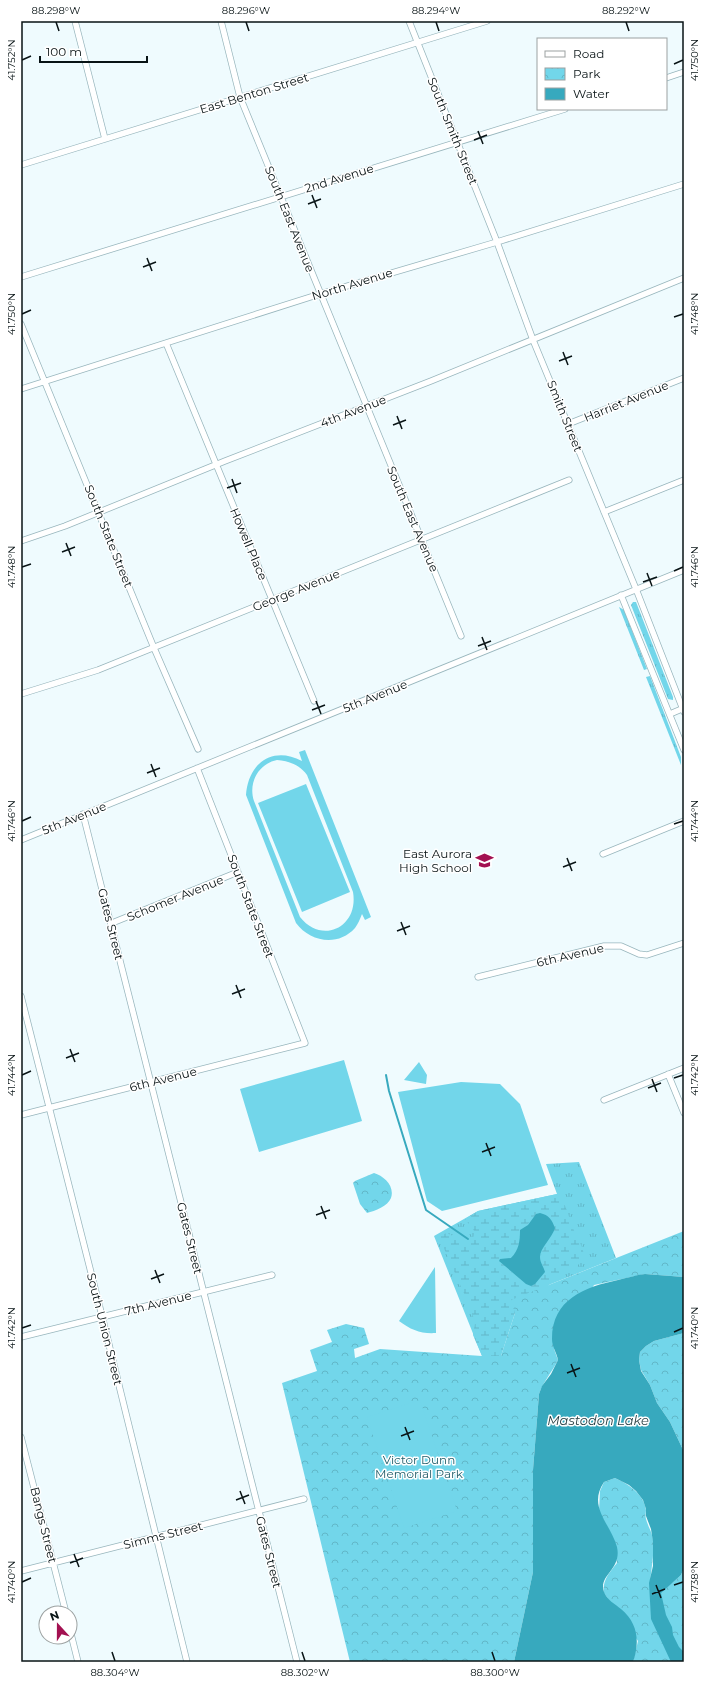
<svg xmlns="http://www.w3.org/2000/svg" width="705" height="1683" viewBox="0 0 705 1683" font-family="Montserrat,sans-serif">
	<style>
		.grass { fill: url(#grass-tufts) }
		.wetland { fill: url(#wetland-marsh); fill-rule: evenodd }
		.park { fill: url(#park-crowns) }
		.pitch { fill: #72d6ea; fill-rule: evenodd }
		.water { fill: #37a9be }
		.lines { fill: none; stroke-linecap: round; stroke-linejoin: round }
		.stream { stroke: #37a9be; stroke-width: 2 }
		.minor-casing { stroke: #98b6bd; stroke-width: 7 }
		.minor { stroke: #fff; stroke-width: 5.5 }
		.ticks { fill: none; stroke: #081315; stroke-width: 1.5 }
		.labels { text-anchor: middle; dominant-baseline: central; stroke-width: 3; stroke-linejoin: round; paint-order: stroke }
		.street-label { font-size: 12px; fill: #081315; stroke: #fff }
		.poi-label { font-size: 12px; fill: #081315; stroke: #fff; text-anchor: end }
		.park-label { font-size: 12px; fill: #235f6b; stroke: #fff }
		.water-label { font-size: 13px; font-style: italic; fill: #1f383d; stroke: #fff }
		.neatline { fill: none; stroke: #081315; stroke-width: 1.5 }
		.ticks-label { font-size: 10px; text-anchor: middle; fill: #081315 }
	</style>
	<defs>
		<pattern id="grass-tufts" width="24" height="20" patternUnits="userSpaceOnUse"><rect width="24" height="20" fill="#72d6ea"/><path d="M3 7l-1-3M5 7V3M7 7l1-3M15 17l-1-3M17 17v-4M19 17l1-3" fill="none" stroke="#61b7c8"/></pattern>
		<pattern id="wetland-marsh" width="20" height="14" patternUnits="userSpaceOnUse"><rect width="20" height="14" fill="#72d6ea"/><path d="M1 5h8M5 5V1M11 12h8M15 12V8" fill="none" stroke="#61b7c8"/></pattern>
		<pattern id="park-crowns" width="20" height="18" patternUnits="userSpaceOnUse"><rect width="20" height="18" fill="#72d6ea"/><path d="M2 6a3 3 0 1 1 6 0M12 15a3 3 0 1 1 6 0" fill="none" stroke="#61b7c8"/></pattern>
	</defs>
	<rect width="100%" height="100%" fill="#effbfe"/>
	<path class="grass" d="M 633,602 L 636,602 L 673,697 L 673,700 L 668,699 L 631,605 Z
		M 619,607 L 624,610 L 647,669 L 644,670 Z
		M 650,676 L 681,757 L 681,765 L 646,677 Z
		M 579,1162 L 616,1258 L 511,1300 L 482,1356 L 434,1236 L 478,1211 L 557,1194 L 546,1164 Z"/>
	<path class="wetland" d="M 557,1194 C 567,1204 568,1216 573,1228 C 577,1239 584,1246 584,1258 L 577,1266 L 556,1277 L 547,1287 L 515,1313 L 501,1356 L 482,1356 L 473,1335 L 475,1323 L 471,1309 L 442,1244 L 440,1239 L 441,1235 L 447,1233 C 455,1237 464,1241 473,1238 L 475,1232 L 465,1219 L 478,1211 ZM 532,1219 L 551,1239 C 543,1249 537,1255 544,1268 L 518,1277 L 508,1270 L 503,1258 L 511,1258 C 519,1250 520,1241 520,1230 L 527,1225 Z"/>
	<path class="park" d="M 374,1173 C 384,1176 395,1186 391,1198 C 388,1206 375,1211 367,1213 L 360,1204 L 353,1183 L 355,1181 Z
		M 684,1231 L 684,1277 L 645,1274 L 594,1285 L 554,1349 L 558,1360 C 552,1372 543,1382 539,1394 L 533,1470 L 533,1572 L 514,1662 L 350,1662 L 282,1383 L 317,1371 L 310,1350 L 332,1342 L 327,1330 L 346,1324 L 364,1328 L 369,1344 L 354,1349 L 355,1358 L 380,1349 L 482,1356 L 501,1356 L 515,1313 L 511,1300 Z
		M 684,1333 L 684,1452 L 670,1422 L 657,1403 L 650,1385 L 641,1370 L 639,1360 L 640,1352 L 646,1346 L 654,1341 Z
		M 615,1478 C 628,1484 644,1494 646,1510 C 646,1513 645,1516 646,1519 C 648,1527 653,1533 653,1542 C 655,1560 648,1577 651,1594 L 661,1592 L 681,1575 L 684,1568 L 684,1662 L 633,1662 L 638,1641 L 604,1593 C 602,1581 609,1573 617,1563 L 612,1536 L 599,1511 L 600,1491 L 604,1482 Z"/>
	<path class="pitch" d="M 305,750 L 371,917 L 365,920 L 362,914 C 360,919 358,924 355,928 C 338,947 310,942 296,923 L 246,795 C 248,764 272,745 302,761 L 299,752 ZM 277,760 C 289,761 300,765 307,775 L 353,892 C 359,927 322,945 300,917 L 254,801 C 248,783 258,764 277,760 Z
		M 306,784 L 350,892 L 302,912 L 258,803 Z
		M 344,1060 L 362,1121 L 259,1152 L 240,1089 Z
		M 419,1062 L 427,1075 L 426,1084 L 404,1080 Z
		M 461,1082 L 500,1084 L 520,1104 L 548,1185 L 442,1211 L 427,1201 L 398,1092 Z
		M 435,1267 L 436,1333 C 421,1334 411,1330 399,1321 Z
		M 420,1400 L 457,1511 L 404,1528 L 367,1417 Z"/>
	<path class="water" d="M 540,1213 C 549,1215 552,1220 555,1228 C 552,1238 540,1248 540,1257 C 540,1263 544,1267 545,1272 L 535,1284 L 531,1286 L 526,1284 L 499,1261 L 500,1259 L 511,1258 C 519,1250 520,1241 520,1230 L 528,1225 L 536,1214 Z
		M 645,1274 L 684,1277 L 684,1333 L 654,1341 L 646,1346 L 640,1352 L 639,1360 L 641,1371 L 650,1385 L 657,1403 L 670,1422 L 684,1452 L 684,1568 L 681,1575 L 661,1593 L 666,1615 L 672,1627 L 673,1635 L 679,1647 L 684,1652 L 684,1662 L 671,1662 L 651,1619 L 649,1583 L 653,1566 L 653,1542 L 651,1529 L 646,1516 L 646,1509 L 643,1500 L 636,1491 L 629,1485 L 615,1478 L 604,1482 C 587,1507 611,1524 617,1547 C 622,1570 598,1575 604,1592 C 607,1600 615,1604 621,1609 C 638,1623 640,1642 633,1662 L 514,1662 L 533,1572 L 533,1470 L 539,1394 L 542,1386 L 551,1374 L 558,1360 C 557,1353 552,1347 552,1339 C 552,1299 585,1287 618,1280 C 627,1278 636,1275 645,1274 Z"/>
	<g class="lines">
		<path class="stream" d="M 386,1075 L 389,1091 L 426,1210 L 468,1239"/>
		<defs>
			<path id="minor" d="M 75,21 L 105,139
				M 221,21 L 240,97 L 461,636
				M 409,21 L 497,242 L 533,340 L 636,589 L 684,712
				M 666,78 L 684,72
				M 21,165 L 487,21
				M 21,277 L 565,109
				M 21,324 L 154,648 L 198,749
				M 166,343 L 314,701
				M 21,389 L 320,294 L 497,242 L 684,184
				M 568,424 L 684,378
				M 604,512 L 684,480
				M 21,541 L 65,526 L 225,461 L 431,381 L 684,278
				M 621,595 L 684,750
				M 21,694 L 98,670 L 569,480
				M 670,714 L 684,708
				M 83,814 L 297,1662
				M 21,840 L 684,570
				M 603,854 L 684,821
				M 112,923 L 238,872
				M 478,977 L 604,946 L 621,946 L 639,954 L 647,955 L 684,943
				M 21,996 L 102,1316 L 187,1662
				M 668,1074 L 684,1113
				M 604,1100 L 684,1068
				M 21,1115 L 305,1043 L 197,768
				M 21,1337 L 272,1275
				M 21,1437 L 66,1613
				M 21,1571 L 304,1499
				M 70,1630 L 78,1662"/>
		</defs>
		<use href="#minor" class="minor-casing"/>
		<use href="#minor" class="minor"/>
	</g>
	<path class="ticks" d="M 56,22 L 59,31M 246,22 L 249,31M 436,22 L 439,31M 626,22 L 629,31M 22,60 L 31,56M 674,64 L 683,60M 478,131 L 483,144M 474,140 L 487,135M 312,195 L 317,208M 308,204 L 321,199M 147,258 L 152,271M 143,267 L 156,262M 22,314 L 31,310M 674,317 L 683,314M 563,352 L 568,365M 559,361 L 572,356M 397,416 L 402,429M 393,425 L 406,420M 232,479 L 237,493M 227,488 L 241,483M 66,543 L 71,556M 62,552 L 75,547M 22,567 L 31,564M 674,571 L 683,567M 647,573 L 652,586M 643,582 L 657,577M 482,637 L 487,650M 478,646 L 491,641M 316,701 L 321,714M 312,710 L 325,705M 151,764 L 156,777M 147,773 L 160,768M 22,821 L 31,817M 674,824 L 683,821M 567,858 L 572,871M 563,867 L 576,862M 401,922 L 406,935M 397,931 L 410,926M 236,985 L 241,998M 232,994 L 245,989M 70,1049 L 75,1062M 66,1058 L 79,1053M 22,1075 L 31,1071M 674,1078 L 683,1075M 652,1079 L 657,1092M 648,1088 L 661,1083M 486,1143 L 491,1156M 482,1152 L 495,1147M 321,1206 L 326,1219M 316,1215 L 330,1210M 155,1270 L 160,1283M 151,1279 L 164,1274M 22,1328 L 31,1325M 674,1332 L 683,1328M 571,1364 L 576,1377M 567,1373 L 580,1368M 405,1427 L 410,1440M 401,1436 L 414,1431M 240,1491 L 245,1504M 236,1500 L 249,1495M 74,1554 L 79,1567M 70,1563 L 83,1558M 22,1582 L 31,1578M 656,1585 L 661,1598M 674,1585 L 683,1582M 652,1594 L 665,1589M 112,1652 L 115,1661M 302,1652 L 305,1661M 492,1652 L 495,1661"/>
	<defs>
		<symbol id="school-bare" viewBox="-9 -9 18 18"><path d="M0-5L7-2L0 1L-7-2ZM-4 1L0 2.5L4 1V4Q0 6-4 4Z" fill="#a31151" stroke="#fff" stroke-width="2.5" paint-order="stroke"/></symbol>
	</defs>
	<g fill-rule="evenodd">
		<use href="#school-bare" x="472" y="848" width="25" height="25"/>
	</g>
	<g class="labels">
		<g class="street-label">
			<text transform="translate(254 93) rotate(-17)">East Benton Street</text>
			<text transform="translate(453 131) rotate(68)">South Smith Street</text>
			<text transform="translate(339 178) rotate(-17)">2nd Avenue</text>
			<text transform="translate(290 219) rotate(68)">South East Avenue</text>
			<text transform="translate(352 284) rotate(-17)">North Avenue</text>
			<text transform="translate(626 401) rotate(-22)">Harriet Avenue</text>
			<text transform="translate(353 411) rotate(-21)">4th Avenue</text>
			<text transform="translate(565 416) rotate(68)">Smith Street</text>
			<text transform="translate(413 519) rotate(67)">South East Avenue</text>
			<text transform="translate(109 536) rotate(68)">South State Street</text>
			<text transform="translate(249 544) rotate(67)">Howell Place</text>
			<text transform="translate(296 590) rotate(-22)">George Avenue</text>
			<text transform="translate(375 696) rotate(-22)">5th Avenue</text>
			<text transform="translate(74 818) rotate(-22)">5th Avenue</text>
			<text transform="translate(175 898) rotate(-22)">Schomer Avenue</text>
			<text transform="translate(251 906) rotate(69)">South State Street</text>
			<text transform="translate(111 924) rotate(76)">Gates Street</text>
			<text transform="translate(570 955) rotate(-13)">6th Avenue</text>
			<text transform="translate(163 1079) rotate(-14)">6th Avenue</text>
			<text transform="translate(190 1238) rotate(76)">Gates Street</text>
			<text transform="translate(158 1303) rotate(-14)">7th Avenue</text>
			<text transform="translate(105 1329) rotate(76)">South Union Street</text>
			<text transform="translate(44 1525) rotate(76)">Bangs Street</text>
			<text transform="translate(163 1535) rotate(-14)">Simms Street</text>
			<text transform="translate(269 1552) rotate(76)">Gates Street</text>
		</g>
		<g class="poi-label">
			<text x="472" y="853">East Aurora<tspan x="472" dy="14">High School</tspan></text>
		</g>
		<g class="park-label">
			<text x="419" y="1459">Victor Dunn<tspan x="419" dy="14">Memorial Park</tspan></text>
		</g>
		<g class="water-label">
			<text x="598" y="1420">Mastodon Lake</text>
		</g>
	</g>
	<rect width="705" height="1683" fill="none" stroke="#ffffff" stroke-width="44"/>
	<rect x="537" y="38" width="130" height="72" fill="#ffffff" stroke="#9ca1a1"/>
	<rect x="545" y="51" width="20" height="6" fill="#ffffff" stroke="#9ca1a1"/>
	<text x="573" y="58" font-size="12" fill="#081315">Road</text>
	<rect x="545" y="68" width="20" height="12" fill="url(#park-crowns)" stroke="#9ca1a1"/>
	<text x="573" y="78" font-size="12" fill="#081315">Park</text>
	<rect x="545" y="88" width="20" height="12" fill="#37a9be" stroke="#9ca1a1"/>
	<text x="573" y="98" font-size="12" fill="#081315">Water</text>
	<g transform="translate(58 1625) rotate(339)"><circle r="19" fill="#ffffff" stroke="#9ca1a1"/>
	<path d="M0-3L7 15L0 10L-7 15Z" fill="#a31151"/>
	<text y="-6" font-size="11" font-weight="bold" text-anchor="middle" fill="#081315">N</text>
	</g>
	<path d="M40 56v6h107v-6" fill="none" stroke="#081315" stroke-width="2"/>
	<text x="46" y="56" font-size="12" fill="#081315" stroke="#ffffff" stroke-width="3" paint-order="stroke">100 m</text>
	<rect x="22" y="22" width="661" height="1639" class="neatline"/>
	<g class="ticks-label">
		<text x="56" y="14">88.298°W</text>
		<text x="246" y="14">88.296°W</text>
		<text x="436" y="14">88.294°W</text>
		<text x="626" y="14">88.292°W</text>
		<text transform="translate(694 60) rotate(-90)" y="4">41.750°N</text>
		<text transform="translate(11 60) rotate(-90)" y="4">41.752°N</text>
		<text transform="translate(694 314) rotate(-90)" y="4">41.748°N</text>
		<text transform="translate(11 314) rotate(-90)" y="4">41.750°N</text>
		<text transform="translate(694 567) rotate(-90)" y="4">41.746°N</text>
		<text transform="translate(11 567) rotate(-90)" y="4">41.748°N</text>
		<text transform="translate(694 821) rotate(-90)" y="4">41.744°N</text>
		<text transform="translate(11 821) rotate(-90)" y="4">41.746°N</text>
		<text transform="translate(694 1075) rotate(-90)" y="4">41.742°N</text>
		<text transform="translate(11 1075) rotate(-90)" y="4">41.744°N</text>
		<text transform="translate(694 1328) rotate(-90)" y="4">41.740°N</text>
		<text transform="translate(11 1328) rotate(-90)" y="4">41.742°N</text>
		<text transform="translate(694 1582) rotate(-90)" y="4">41.738°N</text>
		<text transform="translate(11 1582) rotate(-90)" y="4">41.740°N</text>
		<text x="115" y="1676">88.304°W</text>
		<text x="305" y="1676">88.302°W</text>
		<text x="495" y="1676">88.300°W</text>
	</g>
</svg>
